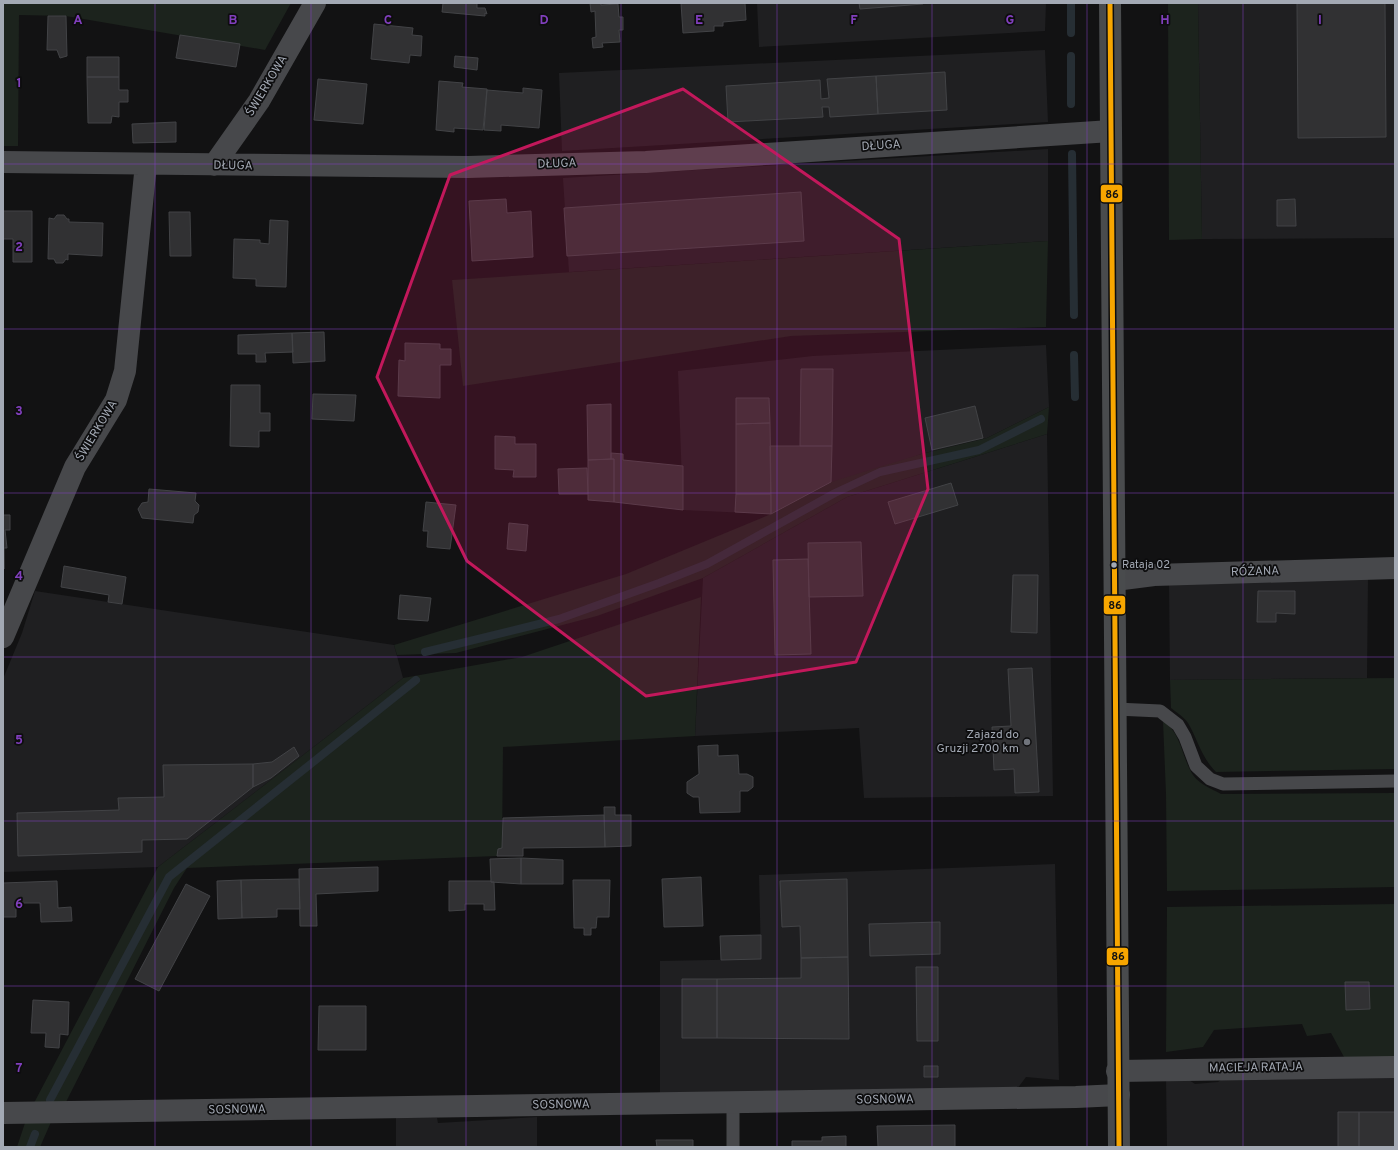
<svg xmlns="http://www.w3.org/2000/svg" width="1398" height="1150" viewBox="0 0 1398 1150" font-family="Overpass,sans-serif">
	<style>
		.built { fill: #1f1f21 }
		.green { fill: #1c231d }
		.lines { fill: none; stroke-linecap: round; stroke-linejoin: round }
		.stream { stroke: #262e34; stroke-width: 8 }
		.building { fill: #313133; stroke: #424346 }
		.service { stroke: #47484b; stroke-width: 13 }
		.minor { stroke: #47484b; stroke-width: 22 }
		.primary { stroke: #494b4d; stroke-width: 22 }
		.bus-1-casing { stroke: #0d0d0e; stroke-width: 8 }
		.bus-1 { stroke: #f7a600; stroke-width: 5 }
		.marked { fill: #c2185b; fill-opacity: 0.2; stroke: #c2185b; stroke-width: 3; stroke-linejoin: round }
		.grid { fill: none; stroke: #813fbd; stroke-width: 1; stroke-opacity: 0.55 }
		.bus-dot { fill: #a3a9b4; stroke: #0d0d0e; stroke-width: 1.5 }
		.poi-dot { fill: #70747c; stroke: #0d0d0e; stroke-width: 1.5 }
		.labels { text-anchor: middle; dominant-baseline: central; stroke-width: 3.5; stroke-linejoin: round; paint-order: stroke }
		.bus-label { font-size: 11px; fill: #a3a9b4; stroke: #0d0d0e; text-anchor: start }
		.street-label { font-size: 12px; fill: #a3a9b4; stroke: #0d0d0e }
		.poi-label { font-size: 12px; fill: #a3a9b4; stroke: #0d0d0e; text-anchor: end }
		.grid-label { font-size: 13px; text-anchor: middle; font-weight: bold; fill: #813fbd; stroke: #0d0d0e; stroke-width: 3.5; stroke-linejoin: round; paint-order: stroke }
		.line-badge { stroke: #0d0d0e; stroke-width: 1.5 }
		.pale-badge-label { font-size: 11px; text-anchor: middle; font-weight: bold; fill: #111 }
	</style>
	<rect width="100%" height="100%" fill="#121213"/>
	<path class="built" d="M 757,3 L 1046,3 L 1045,31 L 759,47 Z
		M 1198,3 L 1395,3 L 1395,238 L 1202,239 Z
		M 1045,50 L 1048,122 L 562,151 L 559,73 Z
		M 1048,149 L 1048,241 L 569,272 L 563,178 Z
		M 1046,345 L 1049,407 L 987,438 L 921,454 L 771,514 L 683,510 L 678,371 L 813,356 Z
		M 1047,434 L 1053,796 L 864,798 L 859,728 L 695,736 L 703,578 L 847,497 Z
		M 1368,578 L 1367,678 L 1170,680 L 1169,579 Z
		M 35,591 L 394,645 L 403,678 L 158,867 L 3,872 L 3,679 L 22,633 Z
		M 1055,864 L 1059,1080 L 1026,1077 L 1017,1089 L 660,1093 L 660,961 L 761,959 L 759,875 Z
		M 1395,1073 L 1395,1147 L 1167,1147 L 1166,1079 L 1186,1078 L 1195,1084 L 1218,1082 L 1228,1075 Z
		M 537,1117 L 537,1147 L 396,1147 L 396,1118 L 437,1118 L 438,1123 Z"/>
	<path class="green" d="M 3,3 L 291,3 L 265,50 L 66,16 L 19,15 L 18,146 L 3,146 Z
		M 1168,3 L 1198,3 L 1202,239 L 1169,240 Z
		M 1048,241 L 1046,327 L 791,336 L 463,386 L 452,280 Z
		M 1049,407 L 1047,434 L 847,497 L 703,578 L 597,616 L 456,653 L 397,655 L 394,645 L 626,574 L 771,514 L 831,482 L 921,454 L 987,438 Z
		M 701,597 L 695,736 L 503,747 L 502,848 L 498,849 L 497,856 L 187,868 L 174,888 L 66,1102 L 34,1103 L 158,867 L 403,678 L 522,657 Z
		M 1395,678 L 1395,769 L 1216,772 C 1201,757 1198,740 1188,723 C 1184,717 1176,712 1171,708 L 1170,680 Z
		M 1163,721 C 1181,732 1182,758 1193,775 C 1199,784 1212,789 1221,794 L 1395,793 L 1395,887 L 1167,891 L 1166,794 Z
		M 1395,904 L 1395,1057 L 1344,1057 L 1331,1033 L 1307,1036 L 1302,1024 L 1214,1030 L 1203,1047 L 1166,1052 L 1167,907 Z
		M 51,1122 L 40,1147 L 17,1147 L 25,1123 Z"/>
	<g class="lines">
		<path class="stream" d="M 1071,3 L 1071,33
			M 1071,56 L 1071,104
			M 1072,154 L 1074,315
			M 1074,355 L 1075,397
			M 425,652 L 559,619 L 659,583 L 707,564 L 835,493 L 880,472 L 979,450 L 1041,419
			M 50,1100 L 169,877 L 416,680
			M 30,1147 L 35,1134"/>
	</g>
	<path class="building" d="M 443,3 L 477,3 L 477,8 L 485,8 L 487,14 L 485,13 L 485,16 L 442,12 Z
		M 590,3 L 601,3 L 601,5 L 618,4 L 619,17 L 623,17 L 623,30 L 619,30 L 620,42 L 602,43 L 603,47 L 593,48 L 592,38 L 596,37 L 595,11 L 591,12 Z
		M 681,3 L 745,3 L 746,20 L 723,22 L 723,26 L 714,26 L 714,31 L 683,33 Z
		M 859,3 L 923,3 L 923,4 L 860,9 Z
		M 1297,3 L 1385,3 L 1386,137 L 1298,138 Z
		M 48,16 L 66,16 L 67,56 L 60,58 L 57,50 L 47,50 Z
		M 374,24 L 413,28 L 412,35 L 422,36 L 421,56 L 410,55 L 409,63 L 371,59 Z
		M 180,35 L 240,44 L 236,67 L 176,58 Z
		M 455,56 L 478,58 L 477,70 L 454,67 Z
		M 87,57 L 119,57 L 119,77 L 87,77 Z
		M 945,72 L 947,110 L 878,114 L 876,76 Z
		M 876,76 L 878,114 L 830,117 L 829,107 L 822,107 L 823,117 L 728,122 L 726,86 L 820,80 L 821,99 L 829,98 L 827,79 Z
		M 87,77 L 119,77 L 119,90 L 128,90 L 128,102 L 119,102 L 119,117 L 112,116 L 111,123 L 88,123 Z
		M 318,79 L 367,84 L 363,124 L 314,120 Z
		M 439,81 L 463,83 L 462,87 L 487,89 L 483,130 L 454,128 L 454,132 L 436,130 Z
		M 523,88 L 542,90 L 539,128 L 501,125 L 501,131 L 484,130 L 487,90 L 523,93 Z
		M 176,122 L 176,142 L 133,143 L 132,124 Z
		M 801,192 L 804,241 L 567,256 L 564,208 Z
		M 506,199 L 507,213 L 531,211 L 533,257 L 472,261 L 469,201 Z
		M 1295,199 L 1296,226 L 1277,226 L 1277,200 Z
		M 3,211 L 32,211 L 32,262 L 13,262 L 13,239 L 3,239 Z
		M 169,212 L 190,212 L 191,256 L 170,256 Z
		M 57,215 L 64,215 L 67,219 L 69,219 L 69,222 L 103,223 L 102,256 L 68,254 L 68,260 L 66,259 L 63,263 L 56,263 L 54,259 L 48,259 L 49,218 L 54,219 Z
		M 270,220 L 288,221 L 286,287 L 256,286 L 256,279 L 233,278 L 234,239 L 260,240 L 260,243 L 269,244 Z
		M 324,332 L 325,361 L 293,363 L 292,333 Z
		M 292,333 L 293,352 L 265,353 L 266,362 L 256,362 L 256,354 L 238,354 L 238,335 Z
		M 405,343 L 440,344 L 440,349 L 451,349 L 451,365 L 440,365 L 440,398 L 398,396 L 399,360 L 405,361 Z
		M 801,369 L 833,369 L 832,446 L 800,446 Z
		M 231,385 L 260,385 L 260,413 L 270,413 L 270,431 L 259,431 L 259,447 L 230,446 Z
		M 313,394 L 356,395 L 354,421 L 312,419 Z
		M 736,398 L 769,398 L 770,423 L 736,424 Z
		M 611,404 L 611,459 L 588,460 L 587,405 Z
		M 975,406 L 983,438 L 932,450 L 925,418 Z
		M 770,423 L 771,494 L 736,494 L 736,424 Z
		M 495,436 L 515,437 L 515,444 L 536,444 L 536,477 L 513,477 L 514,470 L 495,469 Z
		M 770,446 L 832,446 L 831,482 L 771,514 Z
		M 611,453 L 623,454 L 623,460 L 683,466 L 683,510 L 614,502 L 614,459 L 611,459 Z
		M 614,459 L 614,502 L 588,500 L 588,460 Z
		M 587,468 L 588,494 L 559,494 L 558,469 Z
		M 951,483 L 958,505 L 895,524 L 888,502 Z
		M 149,489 L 196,493 L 195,501 L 199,505 L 198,512 L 194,515 L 193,523 L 142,518 L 138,509 L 142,503 L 148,502 Z
		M 736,494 L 771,494 L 771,514 L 735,512 Z
		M 426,502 L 456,505 L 450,549 L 427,547 L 428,531 L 423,531 Z
		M 3,515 L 10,515 L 10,530 L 5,530 L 7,548 L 4,548 L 4,569 Z
		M 509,523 L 528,525 L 526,551 L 507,549 Z
		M 861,542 L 863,596 L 809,597 L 808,543 Z
		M 808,559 L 811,654 L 775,655 L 773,560 Z
		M 64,566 L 126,577 L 122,604 L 108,602 L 109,595 L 61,587 Z
		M 1013,575 L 1038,575 L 1037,633 L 1011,632 Z
		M 1258,591 L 1295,591 L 1295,614 L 1276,613 L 1276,622 L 1257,622 Z
		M 400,595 L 431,598 L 428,621 L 398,619 Z
		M 1032,668 L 1039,792 L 1015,793 L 1014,769 L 994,770 L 992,727 L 1011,726 L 1008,669 Z
		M 718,745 L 718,756 L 738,755 L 739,774 L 747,774 L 753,777 L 753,787 L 748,791 L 740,791 L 740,812 L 700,813 L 699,797 L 693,797 L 687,793 L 687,782 L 699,774 L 698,746 Z
		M 294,747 L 299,756 L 271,778 L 253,787 L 253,764 L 272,762 Z
		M 253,764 L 253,787 L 187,839 L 142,840 L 142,852 L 18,856 L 17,813 L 119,810 L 118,798 L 164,797 L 163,765 Z
		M 604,807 L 615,807 L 615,815 L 631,815 L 631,846 L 605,847 Z
		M 604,815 L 605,847 L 523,848 L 523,856 L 497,856 L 498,849 L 502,848 L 503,818 Z
		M 521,858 L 563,860 L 563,884 L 521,884 Z
		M 521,858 L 521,884 L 491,882 L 490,859 Z
		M 378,867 L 378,891 L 316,894 L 317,926 L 300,926 L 299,869 Z
		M 701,877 L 703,926 L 664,927 L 662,879 Z
		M 299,879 L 300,909 L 277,909 L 277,917 L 242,918 L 241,880 Z
		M 847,879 L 848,957 L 801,958 L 800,926 L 782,927 L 780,881 Z
		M 241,880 L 242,918 L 218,919 L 217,881 Z
		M 573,880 L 610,880 L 609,917 L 597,917 L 596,928 L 591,928 L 591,935 L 584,935 L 584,928 L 574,928 Z
		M 57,881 L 58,908 L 71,907 L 72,921 L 41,922 L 40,903 L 16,903 L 16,917 L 3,917 L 3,883 Z
		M 449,881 L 491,881 L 491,882 L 494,882 L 495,910 L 484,910 L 484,904 L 465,904 L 465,910 L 449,911 Z
		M 186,884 L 210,896 L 159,991 L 135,979 Z
		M 940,922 L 940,954 L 870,956 L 869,924 Z
		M 761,935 L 761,959 L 721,960 L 720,936 Z
		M 848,957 L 849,1039 L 717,1038 L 717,979 L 801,978 L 801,958 Z
		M 916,967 L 938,967 L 938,1041 L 917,1041 Z
		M 682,979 L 717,979 L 717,1038 L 682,1038 Z
		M 1345,982 L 1369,982 L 1370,1009 L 1346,1010 Z
		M 33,1000 L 69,1002 L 68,1035 L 60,1034 L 59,1048 L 45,1047 L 46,1033 L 31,1033 Z
		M 319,1006 L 366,1006 L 366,1050 L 318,1050 Z
		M 924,1066 L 938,1066 L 938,1077 L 924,1077 Z
		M 1338,1112 L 1359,1112 L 1359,1147 L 1338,1147 Z
		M 1359,1112 L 1395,1112 L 1395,1147 L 1359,1147 Z
		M 955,1125 L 955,1147 L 878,1147 L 877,1126 Z
		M 846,1136 L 846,1147 L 792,1147 L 792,1141 L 822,1141 L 822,1137 Z
		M 656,1140 L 693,1140 L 693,1147 L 657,1147 Z"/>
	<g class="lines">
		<path class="service" d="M 1116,709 L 1160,711 L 1178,725 L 1185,737 L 1196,766 L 1210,779 L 1223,784 L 1395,781
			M 733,1102 L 733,1147"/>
		<path class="minor" d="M 3,162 L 468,167 L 646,162 L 1111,131
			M 214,165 L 259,101 L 315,3
			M 1115,580 L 1154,575 L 1395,568
			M 3,637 L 75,467 L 116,400 L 125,371 L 146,164
			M 1117,1071 L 1395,1067
			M 3,1113 L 1076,1097 L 1119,1095"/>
		<path class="primary" d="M 1110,3 L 1119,1147"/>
		<defs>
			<path id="bus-1" d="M 1110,3 L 1119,1147"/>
		</defs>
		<use href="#bus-1" class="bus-1-casing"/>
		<use href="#bus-1" class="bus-1"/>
	</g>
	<path class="marked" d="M 683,89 L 899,239 L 928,489 L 856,662 L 646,696 L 467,561 L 377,377 L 450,175 Z"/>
	<path class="grid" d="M 155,3 L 155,1147M 311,3 L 311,1147M 466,3 L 466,1147M 621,3 L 621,1147M 777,3 L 777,1147M 932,3 L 932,1147M 1087,3 L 1087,1147M 1243,3 L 1243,1147M 3,164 L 1395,164M 3,329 L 1395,329M 3,493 L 1395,493M 3,657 L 1395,657M 3,821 L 1395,821M 3,986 L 1395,986"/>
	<circle class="bus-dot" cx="1114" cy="565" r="3.5"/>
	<circle class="poi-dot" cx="1027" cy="742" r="4"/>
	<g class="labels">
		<g class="bus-label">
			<text x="1122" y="565">Rataja 02</text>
		</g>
		<g class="street-label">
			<text transform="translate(267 86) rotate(-59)">ŚWIERKOWA</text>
			<text transform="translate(881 146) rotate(-4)">DŁUGA</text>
			<text transform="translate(557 164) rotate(-2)">DŁUGA</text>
			<text transform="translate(233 166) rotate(1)">DŁUGA</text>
			<text transform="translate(97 431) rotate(-59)">ŚWIERKOWA</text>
			<text transform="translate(1255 572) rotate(-2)">RÓŻANA</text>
			<text transform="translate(1256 1068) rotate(-1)">MACIEJA RATAJA</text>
			<text transform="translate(885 1100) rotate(-1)">SOSNOWA</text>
			<text transform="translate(561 1105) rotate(-1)">SOSNOWA</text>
			<text transform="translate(237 1110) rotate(-1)">SOSNOWA</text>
		</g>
		<g class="poi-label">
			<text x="1019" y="735">Zajazd do<tspan x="1019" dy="14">Gruzji 2700 km</tspan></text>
		</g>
	</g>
	<g class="grid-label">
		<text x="78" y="24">A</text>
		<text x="233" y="24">B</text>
		<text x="388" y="24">C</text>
		<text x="544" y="24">D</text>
		<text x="699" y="24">E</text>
		<text x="854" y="24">F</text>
		<text x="1010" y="24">G</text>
		<text x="1165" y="24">H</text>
		<text x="1320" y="24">I</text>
		<text x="19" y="87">1</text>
		<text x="19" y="251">2</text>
		<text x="19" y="415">3</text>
		<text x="19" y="580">4</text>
		<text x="19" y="744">5</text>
		<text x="19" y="908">6</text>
		<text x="19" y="1072">7</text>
	</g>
	<g class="line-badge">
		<rect x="1100" y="184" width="23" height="19" rx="4" fill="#f7a600"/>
		<rect x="1103" y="595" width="23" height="20" rx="4" fill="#f7a600"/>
		<rect x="1106" y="947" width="23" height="19" rx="4" fill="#f7a600"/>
	</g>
	<g class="pale-badge-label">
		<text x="1112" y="198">86</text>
		<text x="1115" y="609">86</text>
		<text x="1118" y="960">86</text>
	</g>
	<rect width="1398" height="1150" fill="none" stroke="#a3a9b4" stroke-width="8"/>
</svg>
